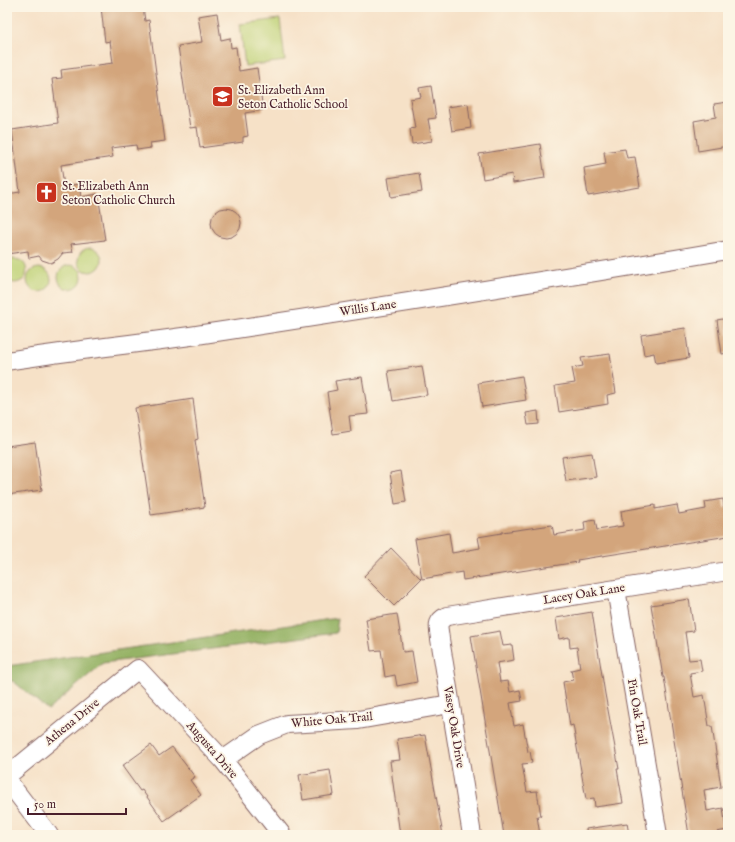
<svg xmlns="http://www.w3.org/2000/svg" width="735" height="842" viewBox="0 0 735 842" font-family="'IM FELL English',serif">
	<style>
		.green { fill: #bed175; stroke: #847850 }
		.forest { fill: #96b366; stroke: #706948 }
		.building { fill: #d3a57b }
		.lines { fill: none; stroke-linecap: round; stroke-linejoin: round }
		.minor-casing { stroke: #866362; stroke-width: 20 }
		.minor { stroke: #fff; stroke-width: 18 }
		.labels { text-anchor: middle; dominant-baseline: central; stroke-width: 3.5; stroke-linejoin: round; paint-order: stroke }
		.poi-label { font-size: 12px; fill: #4a1f2b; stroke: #fcf5e5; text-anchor: start }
		.street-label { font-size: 12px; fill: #4a1f2b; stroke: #fcf5e5 }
	</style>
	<rect width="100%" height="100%" fill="#fcf5e5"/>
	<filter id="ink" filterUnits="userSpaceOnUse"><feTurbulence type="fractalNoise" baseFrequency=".025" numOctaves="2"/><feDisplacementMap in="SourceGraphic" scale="8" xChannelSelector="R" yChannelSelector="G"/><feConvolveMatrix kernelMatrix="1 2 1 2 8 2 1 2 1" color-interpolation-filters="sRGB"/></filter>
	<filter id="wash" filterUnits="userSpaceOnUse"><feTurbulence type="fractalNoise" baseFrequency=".012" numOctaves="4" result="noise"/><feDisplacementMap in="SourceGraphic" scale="16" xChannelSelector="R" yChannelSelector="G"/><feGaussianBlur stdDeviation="0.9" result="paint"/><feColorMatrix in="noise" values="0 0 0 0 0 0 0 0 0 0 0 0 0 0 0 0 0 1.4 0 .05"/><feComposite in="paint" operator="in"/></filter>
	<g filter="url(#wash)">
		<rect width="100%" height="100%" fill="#f6e1c7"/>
		<path class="green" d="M 280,19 L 285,61 L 245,66 L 240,24 Z
			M78 260a12 12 0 1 1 24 0a12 12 0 1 1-24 0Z
			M 13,259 C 25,259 29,268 25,278 C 20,283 14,285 7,280 L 7,261 Z
			M58 277a12 12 0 1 1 24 0a12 12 0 1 1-24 0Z
			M27 280a12 12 0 1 1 24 0a12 12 0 1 1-24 0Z"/>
		<path class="forest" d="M 338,618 L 336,633 L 103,663 L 48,710 L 13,681 L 7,681 L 7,666 Z"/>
		<g id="blocks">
			<path class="building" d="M 101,7 L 143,7 L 145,21 L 149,20 L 165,141 L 150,143 L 151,148 L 137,150 L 136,145 L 111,148 L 113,157 L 61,165 L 64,186 L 79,184 L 81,197 L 98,194 L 105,240 L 71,244 L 73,252 L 63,253 L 58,259 L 51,263 L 42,260 L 39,256 L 29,258 L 28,251 L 7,254 L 7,194 L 20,192 L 12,130 L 58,123 L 52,79 L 62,78 L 61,70 L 113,63 L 110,41 L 105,42 Z
				M 217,13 L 221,40 L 230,38 L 231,48 L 236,47 L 239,71 L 257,68 L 263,110 L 245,113 L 248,136 L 243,137 L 243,142 L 200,148 L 197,127 L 190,128 L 178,46 L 202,42 L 198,16 Z
				M 431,86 L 436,118 L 428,119 L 432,141 L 412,144 L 410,129 L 415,128 L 410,99 L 421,97 L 419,88 Z
				M 728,102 L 728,146 L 698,151 L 694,121 L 716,117 L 714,104 Z
				M 468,104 L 471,128 L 452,131 L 448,107 Z
				M 540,144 L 545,178 L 513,183 L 512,174 L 483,179 L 479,154 Z
				M 625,149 L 627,158 L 635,157 L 640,187 L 588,196 L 584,168 L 606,164 L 604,152 Z
				M 419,173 L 422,192 L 391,197 L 388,178 Z
				M211 223a15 15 0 1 1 30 0a15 15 0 1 1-30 0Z
				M 728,318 L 728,353 L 722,354 L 717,320 Z
				M 685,328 L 689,358 L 656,363 L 654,353 L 644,355 L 641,335 Z
				M 610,354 L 616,393 L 607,395 L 608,404 L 559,412 L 555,386 L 575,383 L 572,368 L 583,366 L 581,358 Z
				M 422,366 L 427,395 L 393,401 L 388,371 Z
				M 522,376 L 526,400 L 482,407 L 478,383 Z
				M 362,377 L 368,414 L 349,416 L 351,431 L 333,434 L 327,392 L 337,390 L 335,381 Z
				M 193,399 L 198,439 L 195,440 L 205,507 L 151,515 L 135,408 Z
				M 538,411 L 539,424 L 528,425 L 526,413 Z
				M 35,442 L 42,490 L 7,495 L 7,446 Z
				M 592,453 L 596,477 L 566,481 L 562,457 Z
				M 401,471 L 406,502 L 395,504 L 390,473 Z
				M 723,499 L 724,508 L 728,507 L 728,536 L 577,560 L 578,562 L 463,580 L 462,572 L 422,579 L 415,539 L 449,533 L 452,553 L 480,548 L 478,537 L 502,533 L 502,532 L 552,525 L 554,535 L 585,530 L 584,522 L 595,520 L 597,530 L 623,526 L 621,511 L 655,505 L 655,509 L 677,505 L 679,514 L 706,509 L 705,502 Z
				M 391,548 L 421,579 L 394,606 L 364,576 Z
				M 689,599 L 694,631 L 685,632 L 689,660 L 700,659 L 702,671 L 690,673 L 694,697 L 704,695 L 709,726 L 712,726 L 721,787 L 704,790 L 707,811 L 723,808 L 726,830 L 717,832 L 718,835 L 689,835 L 664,677 L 663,677 L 651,605 Z
				M 592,612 L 605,694 L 619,769 L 617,769 L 623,803 L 595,807 L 594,798 L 586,799 L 573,725 L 570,726 L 563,682 L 573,680 L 571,670 L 580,668 L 577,647 L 570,648 L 569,637 L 559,639 L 556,618 Z
				M 397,614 L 403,652 L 412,651 L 417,682 L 397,686 L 395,675 L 385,677 L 381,650 L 371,651 L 366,619 Z
				M 500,631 L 503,646 L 512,645 L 514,660 L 497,663 L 500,682 L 508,681 L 510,692 L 520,690 L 522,701 L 510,703 L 514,726 L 523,724 L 528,752 L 530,751 L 532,763 L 522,764 L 527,792 L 537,791 L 541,816 L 537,816 L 540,835 L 504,835 L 471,636 Z
				M 425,735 L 443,835 L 400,835 L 390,761 L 400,760 L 397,739 Z
				M 151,745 L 159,756 L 172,747 L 195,777 L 190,780 L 201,795 L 164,821 L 142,790 L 140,791 L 122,766 Z
				M 330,770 L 334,795 L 303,800 L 299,775 Z
				M 627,823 L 629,835 L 587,835 L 586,829 Z"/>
		</g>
	</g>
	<g filter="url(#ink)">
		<use href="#blocks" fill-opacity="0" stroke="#866362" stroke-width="1"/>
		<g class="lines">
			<defs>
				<path id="minor" d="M 7,361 C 72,350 138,344 203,334 C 378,307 553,280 728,250
					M 616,589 L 658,835
					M 223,760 L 259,735 L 287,724 L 358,720 L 450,704
					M 7,776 L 138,669 L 223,760 L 282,835
					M 7,780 L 49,835
					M 472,835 L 440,639 C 439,627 435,622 447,616 L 728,571"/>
			</defs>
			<use href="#minor" class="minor-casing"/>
			<use href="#minor" class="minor"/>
		</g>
	</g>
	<defs>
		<symbol id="school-square" viewBox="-11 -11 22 22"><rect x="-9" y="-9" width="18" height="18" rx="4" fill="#c8321e" stroke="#fcf5e5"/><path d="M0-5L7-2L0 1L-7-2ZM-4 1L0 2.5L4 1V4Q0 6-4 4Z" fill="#fff"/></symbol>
		<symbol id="church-square" viewBox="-11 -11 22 22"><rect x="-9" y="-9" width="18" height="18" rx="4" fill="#c8321e" stroke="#fcf5e5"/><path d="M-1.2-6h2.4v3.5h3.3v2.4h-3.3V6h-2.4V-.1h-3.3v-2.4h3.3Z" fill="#fff"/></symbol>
	</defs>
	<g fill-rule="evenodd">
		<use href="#school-square" x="210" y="84" width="25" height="25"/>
		<use href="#church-square" x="34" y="180" width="25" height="25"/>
	</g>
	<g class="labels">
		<g class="poi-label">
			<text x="238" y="90">St. Elizabeth Ann<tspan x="238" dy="14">Seton Catholic School</tspan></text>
			<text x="62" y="186">St. Elizabeth Ann<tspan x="62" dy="14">Seton Catholic Church</tspan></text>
		</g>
		<g class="street-label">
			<text transform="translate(368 308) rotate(-8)">Willis Lane</text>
			<text transform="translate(584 594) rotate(-9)">Lacey Oak Lane</text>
			<text transform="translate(637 712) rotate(80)">Pin Oak Trail</text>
			<text transform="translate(332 720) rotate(-5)">White Oak Trail</text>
			<text transform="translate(72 722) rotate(-39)">Athena Drive</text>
			<text transform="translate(454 727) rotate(81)">Vasey Oak Drive</text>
			<text transform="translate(212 750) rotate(49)">Augusta Drive</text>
		</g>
	</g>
	<rect width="735" height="842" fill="none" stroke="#fcf5e5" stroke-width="24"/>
	<path d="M28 808v6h98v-6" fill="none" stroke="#4a1f2b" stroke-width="2"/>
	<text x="34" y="808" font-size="12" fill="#4a1f2b" stroke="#fcf5e5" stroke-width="3" paint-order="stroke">50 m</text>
</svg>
